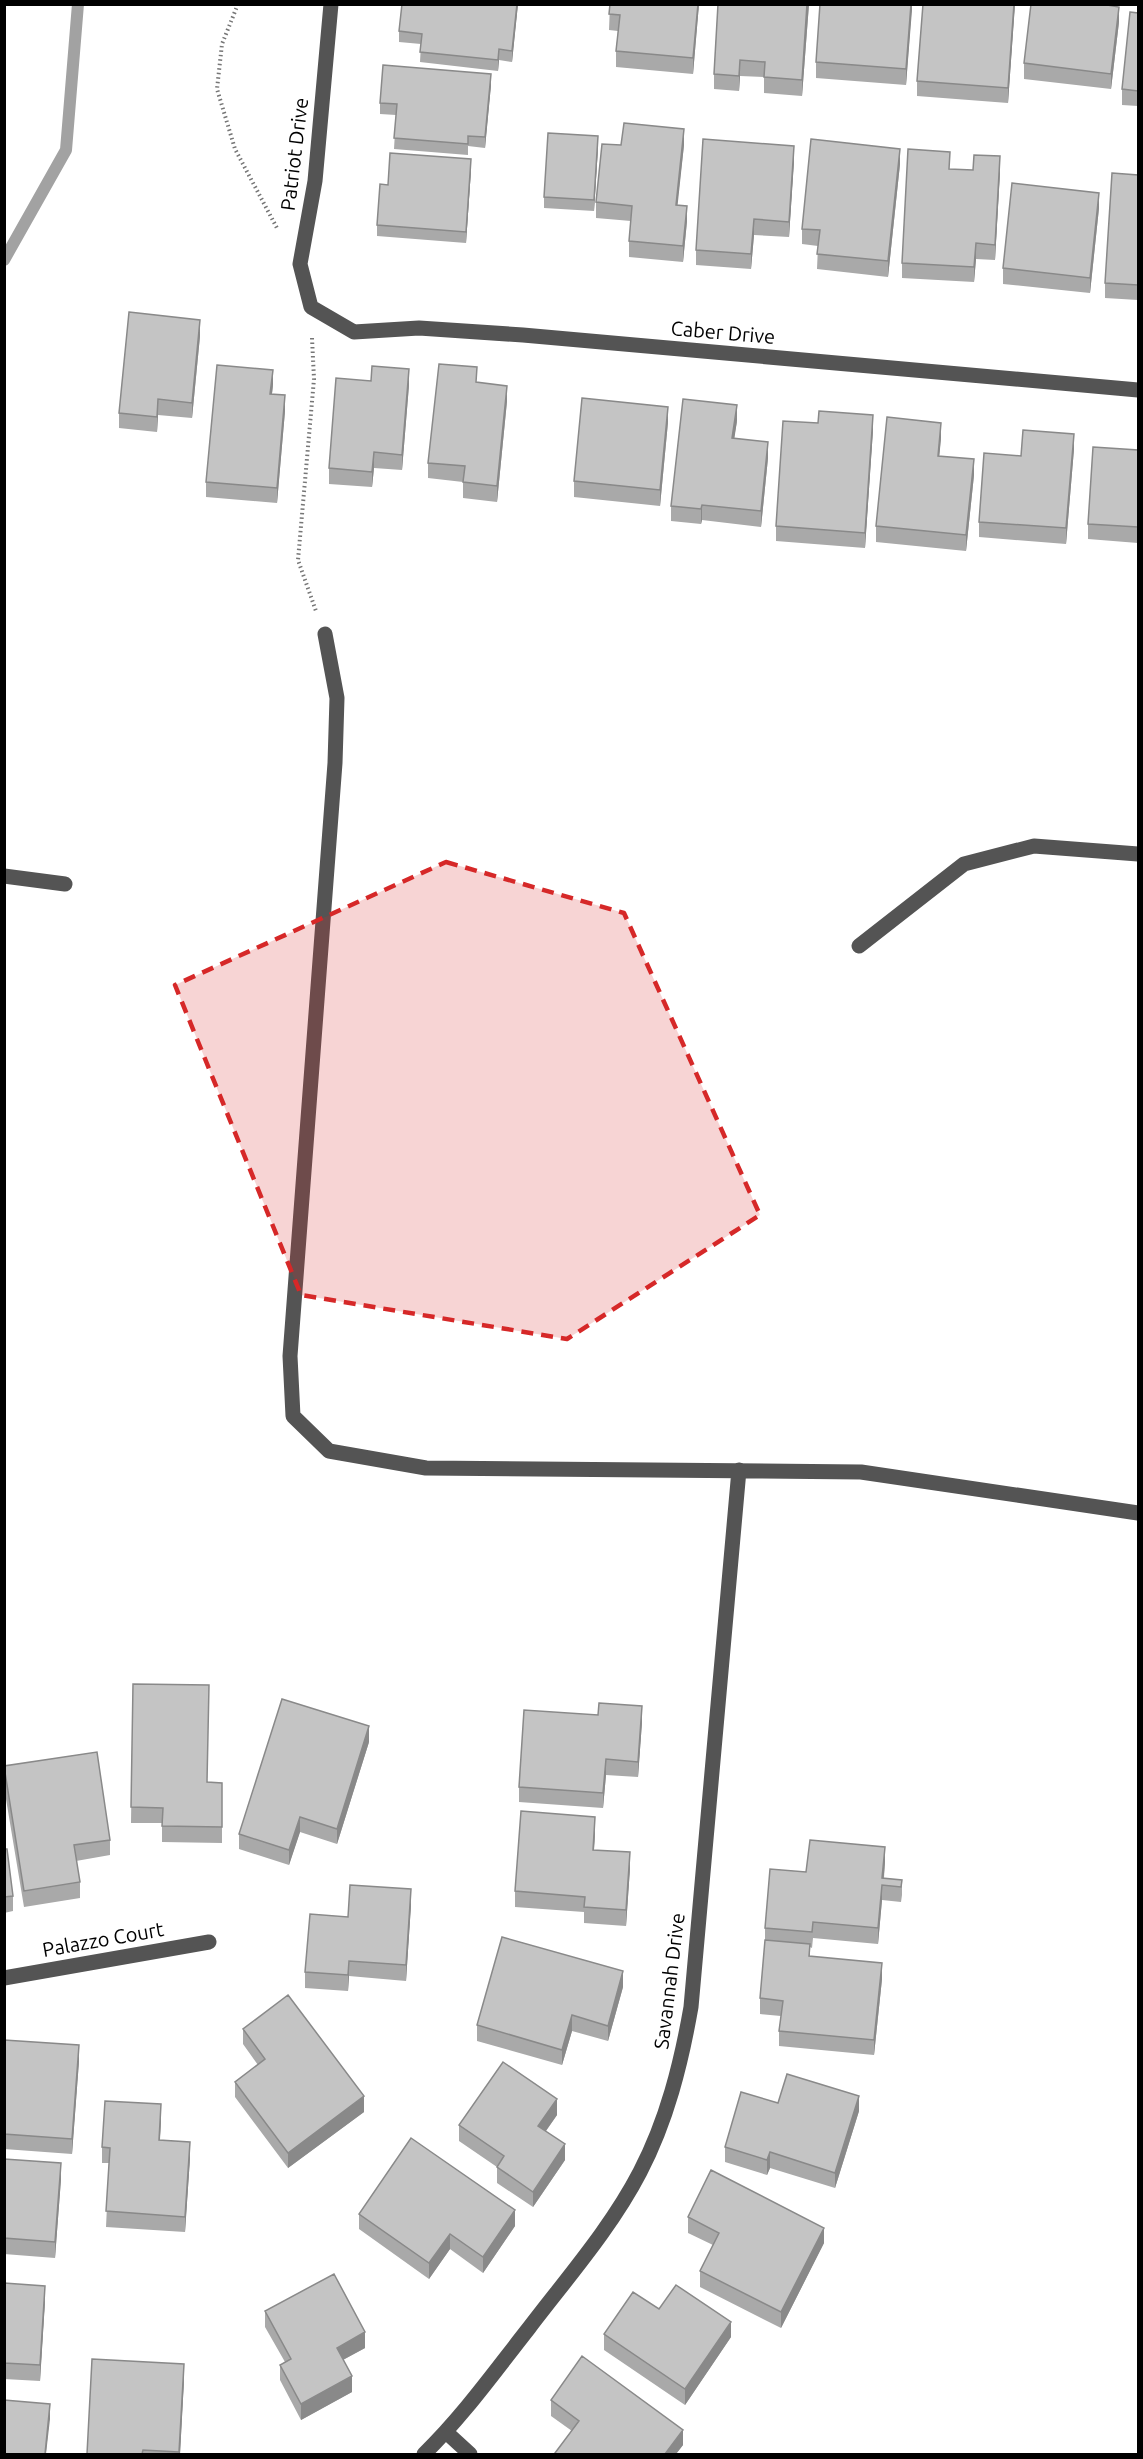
<svg xmlns="http://www.w3.org/2000/svg" width="1143" height="2459" viewBox="0 0 1143 2459" font-family="Ubuntu,sans-serif">
	<style>
		.lines { fill: none; stroke-linecap: round; stroke-linejoin: round }
		.stream { stroke: #a2a2a2; stroke-width: 12 }
		.path { stroke: #767676; stroke-width: 4; stroke-dasharray: 1.5 3; stroke-linecap: butt }
		.minor { stroke: #545454; stroke-width: 15 }
		.wall { fill: #a9a9a9 }
		.shaded-wall { fill: #898989 }
		.building { fill: #c4c4c4; stroke: #898989; stroke-width: 1.5 }
		.marked { fill: #d62828; fill-opacity: 0.2; stroke: #d62828; stroke-width: 4.5; stroke-dasharray: 12 8; stroke-linejoin: round }
		.labels { text-anchor: middle; dominant-baseline: central; stroke-width: 4.5; stroke-linejoin: round; paint-order: stroke }
		.street-label { font-size: 20px; fill: #000; stroke: #fff }
	</style>
	<rect width="100%" height="100%" fill="#fff"/>
	<g class="lines">
		<path class="stream" d="M 4,260 L 66,150 L 78,4"/>
		<path class="path" d="M 238,4 L 222,44 L 217,89 L 235,149 L 278,230
			M 312,338 L 314,379 L 298,560 L 316,611"/>
		<path class="minor" d="M 331,4 L 315,181 L 300,264 L 311,307 L 354,332 L 419,328 L 523,335 L 1138,390
			M 325,634 L 337,698 L 335,763 L 290,1356 L 293,1416 L 329,1451 L 426,1468 L 861,1472 L 1138,1513
			M 4,876 L 65,884
			M 859,946 L 964,864 L 1034,846 L 1138,854
			M 4,1978 L 209,1942
			M 446,2432 L 470,2454
			M 424,2454 C 463,2416 495,2371 529,2328 C 567,2278 611,2228 640,2172 C 667,2120 681,2064 691,2007 L 739,1470"/>
	</g>
	<path class="wall" d="M 402,4 L 518,4 L 512,62 L 499,60 L 498,71 L 420,62 L 421,44 L 399,42 L 399,31 Z
		M 610,4 L 699,4 L 693,74 L 616,67 L 616,51 L 618,31 L 609,30 Z
		M 718,4 L 809,4 L 802,96 L 764,93 L 764,77 L 740,76 L 739,91 L 714,89 L 714,74 Z
		M 912,4 L 906,85 L 816,78 L 816,62 Z
		M 923,4 L 1015,4 L 1008,103 L 917,96 L 917,81 Z
		M 1138,13 L 1138,106 L 1122,105 L 1122,89 Z
		M 1119,22 L 1111,89 L 1024,79 L 1024,63 Z
		M 491,85 L 485,148 L 468,146 L 468,155 L 394,149 L 396,115 L 380,114 L 380,103 Z
		M 621,145 L 684,145 L 677,205 L 687,221 L 683,262 L 629,257 L 629,241 L 631,221 L 596,218 L 596,202 Z
		M 598,147 L 594,211 L 544,208 L 544,197 Z
		M 794,161 L 789,237 L 754,235 L 751,269 L 696,265 L 696,250 Z
		M 900,164 L 888,277 L 817,269 L 818,246 L 802,244 L 802,229 Z
		M 950,169 L 1000,172 L 995,260 L 976,259 L 974,282 L 902,278 L 902,263 Z
		M 471,170 L 466,243 L 377,236 L 377,225 L 388,185 Z
		M 1138,175 L 1138,300 L 1105,298 L 1105,283 Z
		M 1099,208 L 1090,293 L 1003,284 L 1003,268 Z
		M 200,336 L 192,418 L 158,415 L 157,432 L 119,428 L 119,413 Z
		M 477,383 L 507,401 L 497,502 L 463,498 L 463,482 L 428,478 L 428,463 Z
		M 273,385 L 272,394 L 285,411 L 277,503 L 206,497 L 206,482 Z
		M 409,385 L 402,470 L 374,468 L 372,487 L 329,484 L 329,468 Z
		M 737,421 L 734,438 L 768,458 L 761,527 L 702,520 L 701,524 L 671,521 L 671,506 Z
		M 668,422 L 660,506 L 574,497 L 574,481 Z
		M 873,430 L 865,548 L 776,541 L 776,526 Z
		M 941,438 L 939,456 L 974,475 L 966,551 L 876,542 L 876,526 Z
		M 1074,449 L 1066,544 L 979,537 L 979,522 L 1021,456 Z
		M 1138,450 L 1138,543 L 1088,539 L 1088,524 Z
		M 133,1684 L 208,1782 L 222,1783 L 222,1843 L 162,1842 L 162,1823 L 131,1823 Z
		M 598,1715 L 642,1722 L 638,1777 L 606,1775 L 603,1808 L 519,1802 L 519,1787 Z
		M 369,1742 L 337,1844 L 300,1832 L 289,1865 L 239,1849 L 239,1834 Z
		M 4,1766 L 110,1840 L 110,1855 L 76,1861 L 80,1882 L 80,1898 L 24,1907 L 4,1787 Z
		M 595,1833 L 594,1850 L 630,1868 L 626,1926 L 584,1923 L 584,1912 L 515,1907 L 515,1891 Z
		M 4,1849 L 13,1896 L 13,1911 L 4,1913 Z
		M 885,1862 L 884,1878 L 902,1880 L 902,1895 L 901,1902 L 882,1900 L 878,1944 L 813,1938 L 812,1948 L 810,1947 L 810,1956 L 882,1979 L 874,2055 L 779,2046 L 779,2031 L 781,2016 L 760,2014 L 760,1998 L 765,1942 L 765,1928 L 806,1872 Z
		M 411,1905 L 406,1981 L 349,1976 L 348,1991 L 305,1988 L 305,1972 L 348,1917 Z
		M 623,1987 L 608,2041 L 572,2031 L 562,2065 L 477,2041 L 477,2025 Z
		M 243,2029 L 364,2112 L 288,2168 L 235,2097 L 235,2082 L 258,2065 L 243,2044 Z
		M 4,2040 L 79,2061 L 72,2154 L 4,2149 Z
		M 778,2103 L 859,2111 L 835,2188 L 770,2168 L 767,2175 L 725,2162 L 725,2147 Z
		M 557,2115 L 546,2131 L 565,2160 L 533,2207 L 497,2183 L 497,2167 L 459,2141 L 459,2125 Z
		M 161,2119 L 160,2140 L 190,2158 L 185,2232 L 106,2227 L 109,2163 L 102,2163 L 102,2147 Z
		M 4,2159 L 61,2179 L 55,2258 L 4,2254 Z
		M 359,2214 L 515,2226 L 483,2273 L 450,2249 L 429,2279 L 359,2229 Z
		M 688,2217 L 824,2243 L 781,2328 L 700,2287 L 700,2271 L 713,2245 L 688,2233 Z
		M 4,2283 L 45,2301 L 40,2381 L 4,2379 Z
		M 659,2309 L 731,2337 L 685,2405 L 604,2350 L 604,2334 Z
		M 265,2311 L 365,2348 L 343,2360 L 352,2392 L 301,2420 L 280,2380 L 280,2365 L 285,2362 L 265,2327 Z
		M 184,2380 L 180,2454 L 87,2454 Z
		M 551,2400 L 683,2445 L 676,2454 L 555,2454 L 572,2431 L 551,2416 Z"/>
	<path class="shaded-wall" d="M 517,4 L 518,4 L 512,62 L 512,51 Z
		M 698,4 L 699,4 L 693,74 L 693,58 Z
		M 807,4 L 809,4 L 802,96 L 802,80 Z
		M 911,4 L 912,4 L 912,10 L 906,85 L 906,69 Z
		M 1014,4 L 1015,4 L 1008,103 L 1008,88 Z
		M 1119,7 L 1119,22 L 1111,89 L 1111,74 Z
		M 499,49 L 499,60 L 498,71 L 498,60 Z
		M 740,60 L 740,76 L 739,91 L 739,76 Z
		M 491,74 L 491,85 L 485,148 L 485,137 Z
		M 684,129 L 684,145 L 676,220 L 676,205 Z
		M 598,136 L 598,147 L 594,211 L 594,200 Z
		M 794,146 L 794,161 L 789,237 L 789,222 Z
		M 900,149 L 900,164 L 888,277 L 888,261 Z
		M 1000,156 L 1000,172 L 995,260 L 995,245 Z
		M 471,159 L 471,170 L 466,243 L 466,232 Z
		M 1099,193 L 1099,208 L 1090,293 L 1090,278 Z
		M 687,206 L 687,221 L 683,262 L 683,246 Z
		M 754,219 L 754,235 L 751,269 L 751,254 Z
		M 976,243 L 976,259 L 974,282 L 974,267 Z
		M 200,320 L 200,336 L 192,418 L 192,403 Z
		M 409,369 L 409,385 L 402,470 L 402,455 Z
		M 273,370 L 273,385 L 270,409 L 270,394 Z
		M 507,386 L 507,401 L 497,502 L 497,486 Z
		M 285,395 L 285,411 L 277,503 L 277,488 Z
		M 158,399 L 158,415 L 157,432 L 157,417 Z
		M 737,405 L 737,421 L 732,454 L 732,438 Z
		M 668,407 L 668,422 L 660,506 L 660,490 Z
		M 873,415 L 873,430 L 865,548 L 865,533 Z
		M 941,423 L 941,438 L 938,471 L 938,456 Z
		M 1074,434 L 1074,449 L 1066,544 L 1066,528 Z
		M 768,442 L 768,458 L 761,527 L 761,511 Z
		M 374,452 L 374,468 L 372,487 L 372,472 Z
		M 974,459 L 974,475 L 966,551 L 966,535 Z
		M 702,505 L 702,520 L 701,524 L 701,509 Z
		M 642,1706 L 642,1722 L 638,1777 L 638,1762 Z
		M 369,1726 L 369,1742 L 337,1844 L 337,1829 Z
		M 606,1759 L 606,1775 L 603,1808 L 603,1793 Z
		M 300,1817 L 300,1832 L 289,1865 L 289,1850 Z
		M 595,1817 L 595,1833 L 593,1865 L 593,1850 Z
		M 885,1847 L 885,1862 L 883,1885 L 882,1878 Z
		M 630,1852 L 630,1868 L 626,1926 L 626,1910 Z
		M 882,1885 L 882,1900 L 878,1944 L 878,1928 Z
		M 411,1889 L 411,1905 L 406,1981 L 406,1965 Z
		M 349,1961 L 349,1976 L 348,1991 L 348,1975 Z
		M 882,1963 L 882,1979 L 874,2055 L 874,2040 Z
		M 623,1971 L 623,1987 L 608,2041 L 608,2026 Z
		M 572,2015 L 572,2031 L 562,2065 L 562,2050 Z
		M 79,2045 L 79,2061 L 72,2154 L 72,2139 Z
		M 364,2096 L 364,2112 L 288,2168 L 288,2153 Z
		M 859,2096 L 859,2111 L 835,2188 L 835,2173 Z
		M 557,2099 L 557,2115 L 538,2142 L 538,2126 Z
		M 161,2104 L 161,2119 L 159,2155 L 159,2140 Z
		M 190,2142 L 190,2158 L 185,2232 L 185,2217 Z
		M 565,2144 L 565,2160 L 533,2207 L 533,2192 Z
		M 770,2152 L 770,2168 L 767,2175 L 767,2160 Z
		M 61,2163 L 61,2179 L 55,2258 L 55,2242 Z
		M 515,2210 L 515,2226 L 483,2273 L 483,2257 Z
		M 824,2228 L 824,2243 L 781,2328 L 781,2312 Z
		M 450,2234 L 450,2249 L 429,2279 L 429,2263 Z
		M 45,2286 L 45,2301 L 40,2381 L 40,2365 Z
		M 731,2322 L 731,2337 L 685,2405 L 685,2389 Z
		M 365,2332 L 365,2348 L 337,2363 L 337,2348 Z
		M 184,2364 L 184,2380 L 180,2454 L 179,2454 Z
		M 352,2376 L 352,2392 L 301,2420 L 301,2404 Z
		M 50,2404 L 50,2419 L 46,2454 L 45,2454 Z
		M 683,2430 L 683,2445 L 676,2454 L 665,2454 Z"/>
	<path class="building" d="M 402,4 L 517,4 L 512,51 L 499,49 L 498,60 L 420,52 L 422,34 L 399,31 Z
		M 610,4 L 698,4 L 693,58 L 616,51 L 620,15 L 609,14 Z
		M 718,4 L 807,4 L 802,80 L 764,77 L 765,62 L 740,60 L 739,76 L 714,74 Z
		M 820,4 L 911,4 L 906,69 L 816,62 Z
		M 923,4 L 1014,4 L 1008,88 L 917,81 Z
		M 1031,4 L 1101,4 L 1119,7 L 1111,74 L 1024,63 Z
		M 1130,12 L 1138,13 L 1138,91 L 1122,89 Z
		M 383,65 L 491,74 L 485,137 L 468,136 L 468,144 L 394,138 L 397,104 L 380,103 Z
		M 624,123 L 684,129 L 676,205 L 687,206 L 683,246 L 629,241 L 632,206 L 596,202 L 602,144 L 621,145 Z
		M 548,133 L 598,136 L 594,200 L 544,197 Z
		M 703,139 L 794,146 L 789,222 L 754,219 L 751,254 L 696,250 Z
		M 811,139 L 900,149 L 888,261 L 817,254 L 820,230 L 802,229 Z
		M 908,149 L 950,152 L 949,169 L 973,170 L 974,155 L 1000,156 L 995,245 L 976,243 L 974,267 L 902,263 Z
		M 390,153 L 471,159 L 466,232 L 377,225 L 380,184 L 388,185 Z
		M 1112,173 L 1138,175 L 1138,285 L 1105,283 Z
		M 1012,183 L 1099,193 L 1090,278 L 1003,268 Z
		M 129,312 L 200,320 L 192,403 L 158,399 L 157,417 L 119,413 Z
		M 439,364 L 477,367 L 476,382 L 507,386 L 497,486 L 463,482 L 465,466 L 428,463 Z
		M 217,365 L 273,370 L 270,394 L 285,395 L 277,488 L 206,482 Z
		M 372,366 L 409,369 L 402,455 L 374,452 L 372,472 L 329,468 L 336,378 L 371,381 Z
		M 582,398 L 668,407 L 660,490 L 574,481 Z
		M 683,399 L 737,405 L 732,438 L 768,442 L 761,511 L 702,505 L 701,509 L 671,506 Z
		M 819,411 L 873,415 L 865,533 L 776,526 L 783,421 L 818,423 Z
		M 887,417 L 941,423 L 938,456 L 974,459 L 966,535 L 876,526 Z
		M 1023,430 L 1074,434 L 1066,528 L 979,522 L 984,453 L 1021,456 Z
		M 1093,447 L 1138,450 L 1138,527 L 1088,524 Z
		M 133,1684 L 209,1685 L 207,1782 L 222,1783 L 222,1827 L 162,1826 L 163,1808 L 131,1807 Z
		M 282,1699 L 369,1726 L 337,1829 L 300,1817 L 289,1850 L 239,1834 Z
		M 599,1703 L 642,1706 L 638,1762 L 606,1759 L 603,1793 L 519,1787 L 524,1710 L 598,1715 Z
		M 97,1752 L 110,1840 L 74,1845 L 80,1882 L 24,1891 L 4,1766 Z
		M 521,1811 L 595,1817 L 593,1850 L 630,1852 L 626,1910 L 584,1907 L 585,1897 L 515,1891 Z
		M 810,1840 L 885,1847 L 882,1878 L 902,1880 L 901,1887 L 882,1885 L 878,1928 L 813,1922 L 812,1932 L 765,1928 L 770,1869 L 806,1872 Z
		M 4,1849 L 7,1849 L 13,1896 L 4,1897 Z
		M 350,1885 L 411,1889 L 406,1965 L 349,1961 L 348,1975 L 305,1972 L 310,1914 L 348,1917 Z
		M 502,1937 L 623,1971 L 608,2026 L 572,2015 L 562,2050 L 477,2025 Z
		M 765,1940 L 810,1944 L 809,1956 L 882,1963 L 874,2040 L 779,2031 L 783,2001 L 760,1998 Z
		M 288,1995 L 364,2096 L 288,2153 L 235,2082 L 265,2059 L 243,2029 Z
		M 4,2040 L 79,2045 L 72,2139 L 4,2134 Z
		M 503,2062 L 557,2099 L 538,2126 L 565,2144 L 533,2192 L 497,2167 L 504,2156 L 459,2125 Z
		M 787,2074 L 859,2096 L 835,2173 L 770,2152 L 767,2160 L 725,2147 L 741,2092 L 778,2103 Z
		M 105,2101 L 161,2104 L 159,2140 L 190,2142 L 185,2217 L 106,2211 L 110,2148 L 102,2147 Z
		M 411,2138 L 515,2210 L 483,2257 L 450,2234 L 429,2263 L 359,2214 Z
		M 4,2159 L 61,2163 L 55,2242 L 4,2238 Z
		M 711,2170 L 824,2228 L 781,2312 L 700,2271 L 719,2233 L 688,2217 Z
		M 334,2274 L 365,2332 L 337,2348 L 352,2376 L 301,2404 L 280,2365 L 291,2359 L 265,2311 Z
		M 4,2283 L 45,2286 L 40,2365 L 4,2363 Z
		M 676,2285 L 731,2322 L 685,2389 L 604,2334 L 633,2292 L 659,2309 Z
		M 582,2356 L 683,2430 L 665,2454 L 556,2454 L 555,2453 L 579,2421 L 551,2400 Z
		M 92,2359 L 184,2364 L 179,2452 L 143,2450 L 142,2454 L 87,2454 Z
		M 4,2400 L 50,2404 L 45,2454 L 4,2454 Z"/>
	<path class="marked" d="M 446,862 L 624,913 L 760,1215 L 567,1339 L 301,1295 L 175,985 Z"/>
	<g class="labels">
		<g class="street-label">
			<text transform="translate(294 154) rotate(-83)">Patriot Drive</text>
			<text transform="translate(723 332) rotate(5)">Caber Drive</text>
			<text transform="translate(103 1939) rotate(-10)">Palazzo Court</text>
			<text transform="translate(669 1981) rotate(-83)">Savannah Drive</text>
		</g>
	</g>
	<rect width="1143" height="2459" fill="none" stroke="#000000" stroke-width="12"/>
</svg>
